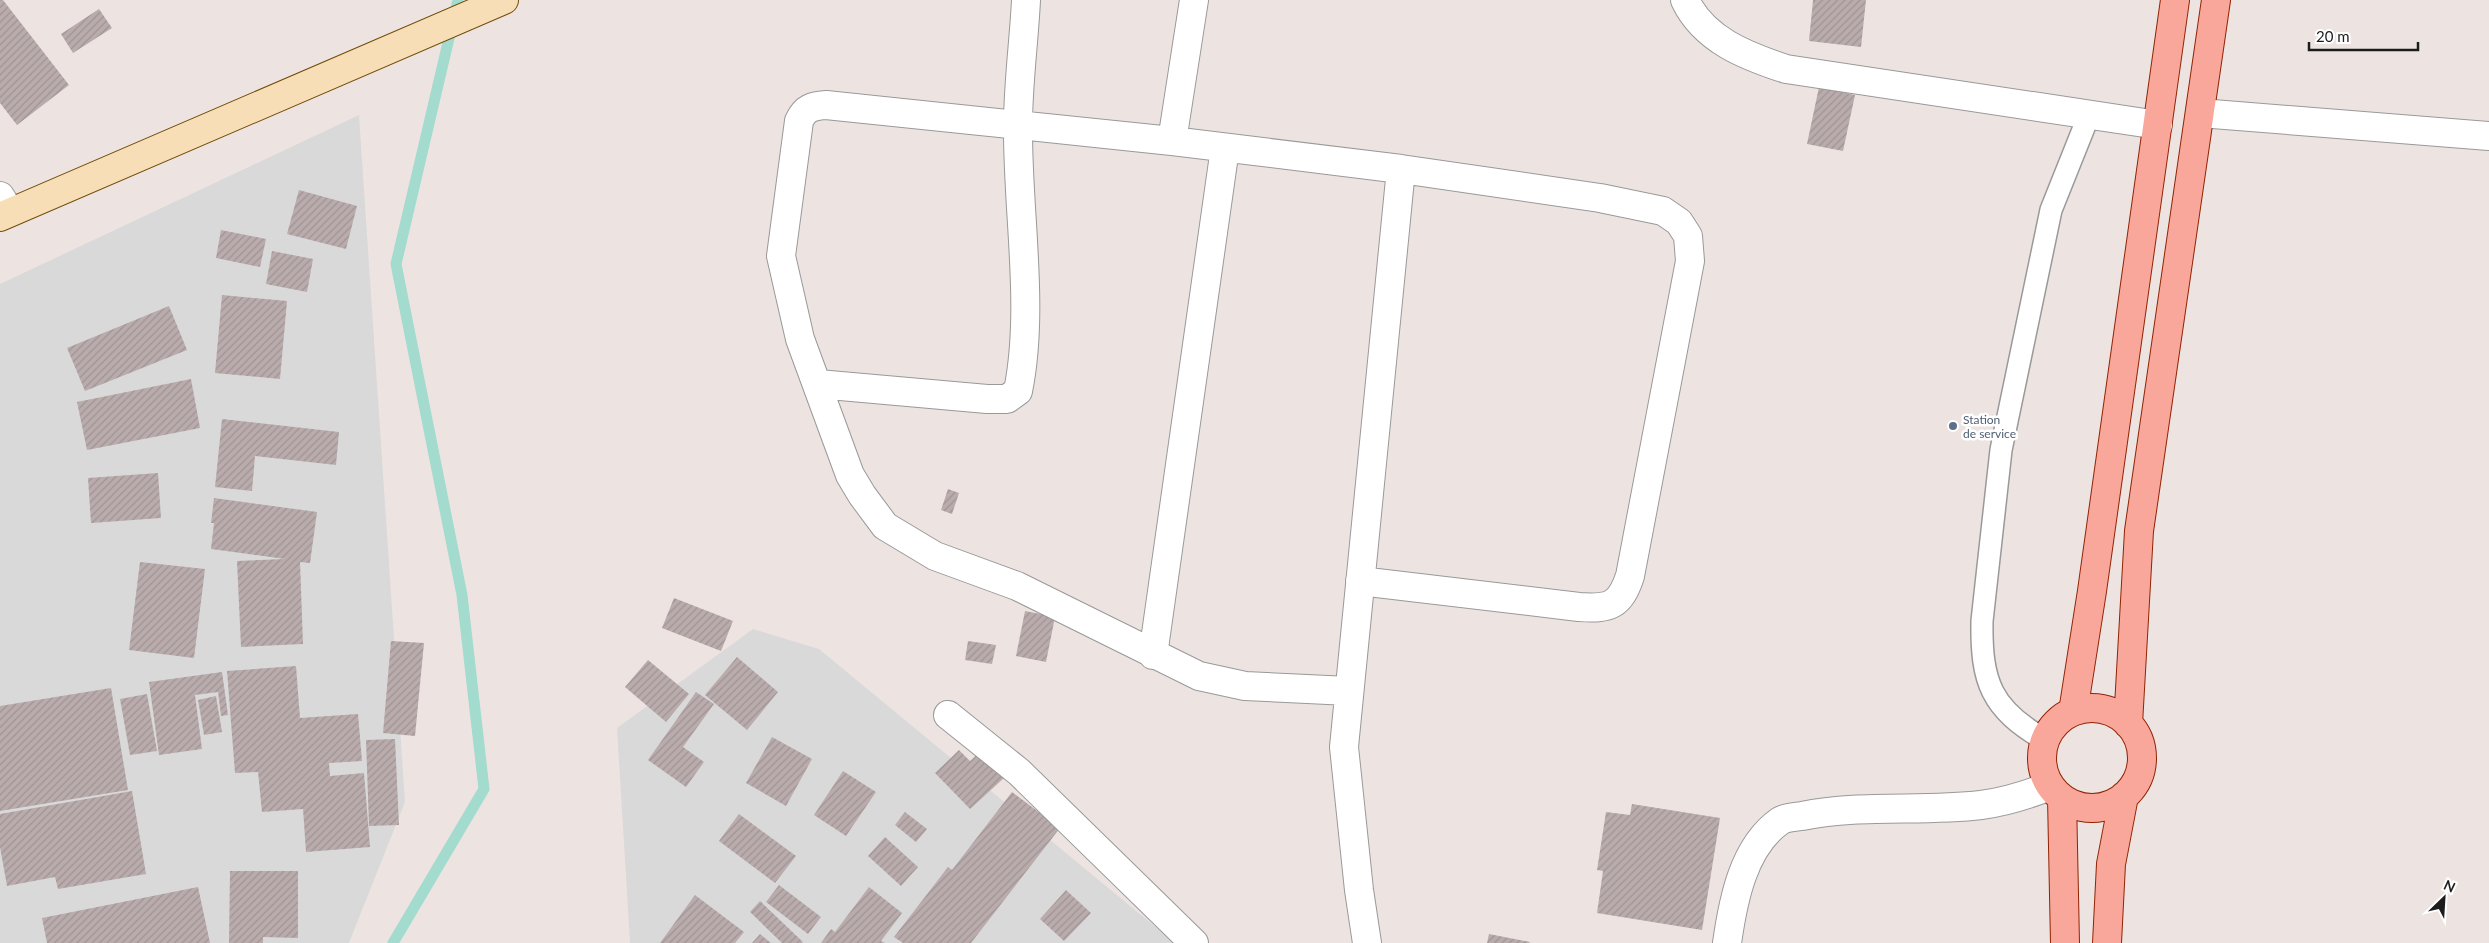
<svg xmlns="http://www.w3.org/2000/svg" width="2489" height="943" viewBox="0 0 2489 943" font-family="Lato,sans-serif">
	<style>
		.residential { fill: #dad9da }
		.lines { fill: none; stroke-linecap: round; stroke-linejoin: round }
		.stream { stroke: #a3dbce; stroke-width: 11 }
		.building { fill: url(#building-hatch) }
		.lane-casing { stroke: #999; stroke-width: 24 }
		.street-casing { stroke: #999; stroke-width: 30 }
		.secondary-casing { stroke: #6f4c07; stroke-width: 30 }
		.primary-casing { stroke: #912303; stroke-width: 30 }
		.lane { stroke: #fff; stroke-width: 21 }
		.street { stroke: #fff; stroke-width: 28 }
		.secondary { stroke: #f8deb6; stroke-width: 28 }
		.primary { stroke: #f9a69b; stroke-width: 28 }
		.service-dot { fill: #5c6f8a; stroke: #fff; stroke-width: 2 }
		.labels { text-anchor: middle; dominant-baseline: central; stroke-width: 5; stroke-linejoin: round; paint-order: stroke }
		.service-label { font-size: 12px; fill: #4e5e75; stroke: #fff; text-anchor: start }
	</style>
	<defs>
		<pattern id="building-hatch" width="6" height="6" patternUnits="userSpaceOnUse" patternTransform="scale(1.25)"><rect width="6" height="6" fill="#baacac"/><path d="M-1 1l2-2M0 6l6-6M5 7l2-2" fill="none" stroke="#9f9393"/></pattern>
	</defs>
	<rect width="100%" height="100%" fill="#ede4e2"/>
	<path class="residential" d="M 359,115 L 405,802 L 349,943 L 0,943 L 0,284 Z
		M 753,629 L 819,649 L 1175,943 L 630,943 L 617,728 Z"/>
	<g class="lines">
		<path class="stream" d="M 393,943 L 484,789 L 462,595 L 396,264 L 458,0"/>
	</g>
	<path class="building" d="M 0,0 L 3,0 L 69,85 L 17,125 L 0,103 Z
		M 1813,0 L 1866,0 L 1861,47 L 1809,41 Z
		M 99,9 L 112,28 L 73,53 L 61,34 Z
		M 1819,87 L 1855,95 L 1843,151 L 1807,144 Z
		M 299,190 L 357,206 L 346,249 L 287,234 Z
		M 221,230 L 266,239 L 260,267 L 216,258 Z
		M 272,251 L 313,259 L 307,292 L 266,284 Z
		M 222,295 L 287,301 L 280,379 L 215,373 Z
		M 169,306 L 187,350 L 85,391 L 67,348 Z
		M 191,379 L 200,428 L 87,450 L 77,402 Z
		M 222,419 L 339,432 L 336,465 L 255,456 L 252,491 L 215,487 Z
		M 158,473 L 161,518 L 91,523 L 88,478 Z
		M 948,489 L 959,493 L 952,514 L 941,510 Z
		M 214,498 L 317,512 L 310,563 L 300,562 L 303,644 L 241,647 L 237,561 L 285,559 L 211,549 L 214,523 L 211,523 Z
		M 140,562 L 205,569 L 194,658 L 129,650 Z
		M 674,598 L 733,621 L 721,651 L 662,628 Z
		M 1025,611 L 1055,617 L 1046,662 L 1016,656 Z
		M 391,641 L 424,643 L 415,736 L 383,733 Z
		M 968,641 L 996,645 L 992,664 L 965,660 Z
		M 737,657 L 778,692 L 747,730 L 705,695 Z
		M 648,660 L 689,694 L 666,722 L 625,687 Z
		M 296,666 L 300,718 L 358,714 L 362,761 L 329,763 L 330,776 L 364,773 L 370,847 L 306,852 L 303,809 L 262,812 L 258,772 L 235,773 L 227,671 Z
		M 222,672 L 228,715 L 221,716 L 218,692 L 195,695 L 202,749 L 159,755 L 149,682 Z
		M 111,688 L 128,790 L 0,811 L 0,706 Z
		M 696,692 L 714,704 L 683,747 L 704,762 L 686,787 L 648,760 Z
		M 147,694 L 157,751 L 130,755 L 120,699 Z
		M 216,696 L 222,732 L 204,735 L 198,700 Z
		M 772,737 L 812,759 L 786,806 L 746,783 Z
		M 395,739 L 399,825 L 369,826 L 366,740 Z
		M 959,750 L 970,761 L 980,752 L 1004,778 L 970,809 L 935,773 Z
		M 843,771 L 876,792 L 846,836 L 814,815 Z
		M 132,791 L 146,874 L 58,889 L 55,877 L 7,886 L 0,847 L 0,814 Z
		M 1012,792 L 1060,828 L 971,943 L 903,943 L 894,937 L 948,867 L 952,870 Z
		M 1632,804 L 1720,818 L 1702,930 L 1597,913 L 1603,871 L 1597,870 L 1606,812 L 1630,815 Z
		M 905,812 L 927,829 L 916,842 L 895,825 Z
		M 739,814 L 796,856 L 775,883 L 719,841 Z
		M 885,837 L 918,867 L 901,886 L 868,856 Z
		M 230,871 L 298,871 L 298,938 L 263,937 L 263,943 L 229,943 Z
		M 779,885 L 821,917 L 808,934 L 766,902 Z
		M 198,887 L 210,943 L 47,943 L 42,918 Z
		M 869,887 L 902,913 L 881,941 L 885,943 L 821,943 L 831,929 L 835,932 Z
		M 1066,890 L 1091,913 L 1064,941 L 1040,919 Z
		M 695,895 L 744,932 L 735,943 L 660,943 Z
		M 760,901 L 803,942 L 802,943 L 782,943 L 750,912 Z
		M 760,934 L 771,943 L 752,943 Z
		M 1489,934 L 1530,942 L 1529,943 L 1487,943 Z"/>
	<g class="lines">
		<defs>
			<path id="lane" d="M 2045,740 C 1991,709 1981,682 1982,621 L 2001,450 L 2051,210 L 2089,115"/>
			<path id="street" d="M 1685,0 C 1704,40 1746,56 1786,69 L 2158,125
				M 2200,113 L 2489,136
				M 1172,141 L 1194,0
				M 0,196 L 10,212
				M 818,384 L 987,399 L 1007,399 L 1018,391 C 1035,307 1017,210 1018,125 C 1018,84 1024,41 1026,0
				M 1153,655 L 1225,148
				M 1349,691 L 1245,686 L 1199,676 L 1017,586 L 935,556 L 885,526 L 862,495 L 850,475 L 800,339 L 781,256 L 799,121 C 805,108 812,106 826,105 L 1172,141 L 1401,169 L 1600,198 L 1663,211 L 1679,222 L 1688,236 L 1690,261 L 1630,576 C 1620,606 1610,609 1579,607 L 1360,581
				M 948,715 L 1019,772 L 1194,943
				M 1367,943 L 1359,890 L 1344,747 L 1401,169
				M 1727,943 C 1733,901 1743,847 1780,821 C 1786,817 1796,817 1802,816 C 1861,804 1922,812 1981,805 C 2005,802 2027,795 2050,786"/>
			<path id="secondary" d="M 0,217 L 504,0"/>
			<path id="primary" d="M2042 758a50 50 0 1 1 100 0a50 50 0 1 1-100 0Z
				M 2073,712 L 2092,591 L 2175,0
				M 2128,724 L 2139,531 L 2216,0
				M 2062,798 L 2065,943
				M 2107,943 L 2111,864 L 2124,796"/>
		</defs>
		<use href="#lane" class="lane-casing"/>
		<use href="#street" class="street-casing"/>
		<use href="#secondary" class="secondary-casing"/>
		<use href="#primary" class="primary-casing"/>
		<use href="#lane" class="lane"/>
		<use href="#street" class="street"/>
		<use href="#secondary" class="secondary"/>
		<use href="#primary" class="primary"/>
	</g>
	<circle class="service-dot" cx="1953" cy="426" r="5"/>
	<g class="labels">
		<g class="service-label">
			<text x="1963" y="419">Station<tspan x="1963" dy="14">de service</tspan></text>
		</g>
	</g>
	<g transform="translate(2444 898) rotate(25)" stroke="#ffffff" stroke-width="4" paint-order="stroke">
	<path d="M0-4L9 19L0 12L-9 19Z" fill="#1c1c1c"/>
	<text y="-8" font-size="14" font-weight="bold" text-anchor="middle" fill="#1c1c1c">N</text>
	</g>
	<path d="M2309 42v8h109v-8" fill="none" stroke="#1c1c1c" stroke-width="2.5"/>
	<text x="2316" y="42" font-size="15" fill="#1c1c1c" stroke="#ffffff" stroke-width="4" paint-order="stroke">20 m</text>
</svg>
